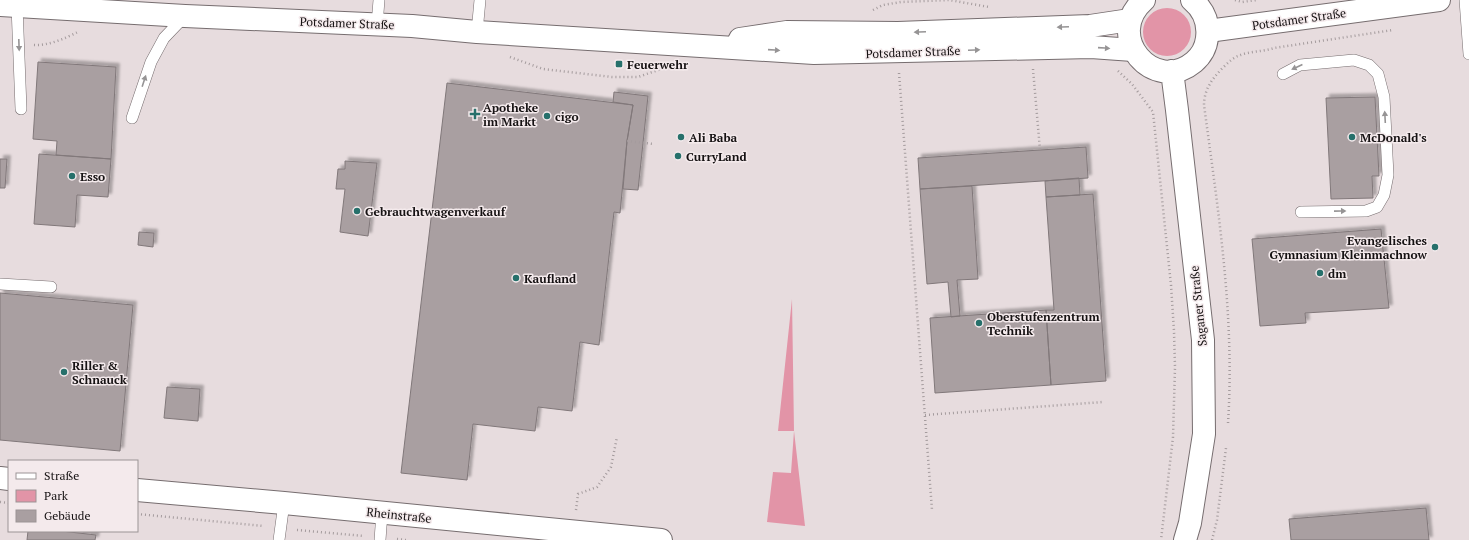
<svg xmlns="http://www.w3.org/2000/svg" width="1469" height="540" viewBox="0 0 1469 540" font-family="'PT Serif',serif">
	<style>
		.green { fill: #e294a7 }
		.building { fill: #a99fa1; stroke: #81787a; filter: url(#shadow) }
		.lines { fill: none; stroke-linecap: round; stroke-linejoin: round }
		.service-casing { stroke: #766d6f; stroke-width: 12 }
		.minor-casing { stroke: #766d6f; stroke-width: 24 }
		.tertiary-casing { stroke: #766d6f; stroke-width: 24 }
		.secondary-casing { stroke: #766d6f; stroke-width: 24 }
		.path { stroke: #a49b9d; stroke-width: 2.5; stroke-dasharray: 1 3; stroke-linecap: butt }
		.service { stroke: #fff; stroke-width: 11 }
		.minor { stroke: #fff; stroke-width: 22 }
		.tertiary { stroke: #fff; stroke-width: 22 }
		.secondary { stroke: #fff; stroke-width: 22 }
		.oneway { fill: #969495 }
		.poi-dot { fill: #26706b; stroke: #f4eaec; stroke-width: 1.5 }
		.labels { text-anchor: middle; dominant-baseline: central; stroke-width: 3; stroke-linejoin: round; paint-order: stroke }
		.street-label { font-size: 12px; fill: #161213; stroke: #f4eaec }
		.poi-label { font-size: 12px; font-weight: bold; fill: #161213; stroke: #f4eaec; text-anchor: start }
	</style>
	<defs>
		<filter id="shadow"><feDropShadow dx="3.5" dy="-3.5" stdDeviation="1" flood-color="#0004"/></filter>
	</defs>
	<rect width="100%" height="100%" fill="#e7dcde"/>
	<path class="green" d="M1143 32a24 24 0 1 1 48 0a24 24 0 1 1-48 0Z
		M 792,299 L 794,431 L 805,526 L 767,522 L 773,472 L 791,473 L 794,431 L 778,431 Z"/>
	<path class="building" d="M 38,62 L 116,67 L 111,159 L 56,155 L 57,141 L 33,139 Z
		M 447,83 L 633,105 L 627,141 L 620,213 L 614,212 L 599,345 L 580,342 L 572,411 L 538,407 L 535,431 L 473,424 L 467,480 L 401,473 Z
		M 614,92 L 648,96 L 638,190 L 623,189 L 627,141 L 633,105 L 613,102 Z
		M 1375,97 L 1379,176 L 1372,176 L 1373,198 L 1331,199 L 1326,98 Z
		M 1086,147 L 1088,178 L 920,189 L 918,158 Z
		M 39,154 L 111,159 L 108,197 L 77,195 L 75,227 L 34,224 Z
		M 0,159 L 7,159 L 5,188 L 0,188 Z
		M 345,161 L 377,163 L 368,236 L 340,232 L 345,189 L 336,189 L 338,169 L 345,169 Z
		M 1079,178 L 1080,195 L 1046,197 L 1045,181 Z
		M 972,186 L 978,279 L 957,280 L 960,316 L 951,317 L 948,282 L 927,284 L 920,189 Z
		M 1093,194 L 1106,381 L 1051,385 L 1046,310 L 1054,310 L 1046,197 Z
		M 1381,229 L 1389,308 L 1305,313 L 1306,323 L 1260,326 L 1252,239 Z
		M 139,232 L 154,233 L 153,247 L 138,245 Z
		M 0,293 L 133,305 L 120,451 L 0,440 Z
		M 1046,310 L 1051,385 L 935,393 L 930,318 Z
		M 167,387 L 200,389 L 198,421 L 164,418 Z
		M 1426,508 L 1429,540 L 1291,540 L 1289,519 Z
		M 28,531 L 61,531 L 96,535 L 95,540 L 27,540 Z"/>
	<g class="lines">
		<defs>
			<path id="service" d="M 1465,0 L 1469,54
				M 17,6 L 21,109
				M 377,25 L 379,0
				M 477,32 L 480,0
				M 1283,74 L 1300,65 L 1354,60 L 1369,65 L 1378,74 L 1384,97 L 1388,175 L 1384,195 L 1377,207 L 1366,211 L 1301,212
				M 132,118 L 151,62 L 164,38 L 185,16
				M 0,284 L 51,287
				M 279,540 L 284,503
				M 380,540 L 382,513"/>
			<path id="minor" d="M 0,478 L 9,479
				M 137,490 L 284,503 L 661,540"/>
			<path id="tertiary" d="M 0,5 L 185,16 L 412,26 L 477,32 L 814,53 L 1091,47 L 1133,50
				M 1208,31 L 1439,0
				M 740,39 L 787,32 L 898,33 L 1090,26 L 1130,20"/>
			<path id="secondary" d="M 1144,0 C 1103,36 1154,95 1194,62 C 1201,56 1206,47 1207,38 C 1209,23 1204,10 1192,0
				M 1172,71 L 1177,110 L 1203,340 L 1204,434 L 1190,523 L 1185,540"/>
		</defs>
		<use href="#service" class="service-casing"/>
		<use href="#minor" class="minor-casing"/>
		<use href="#tertiary" class="tertiary-casing"/>
		<use href="#secondary" class="secondary-casing"/>
		<path class="path" d="M 1235,0 L 1242,2 L 1257,0
			M 873,10 L 883,5 L 901,2 L 949,0 L 989,7
			M 34,45 C 48,46 66,38 78,32
			M 510,57 L 543,69 L 612,77 L 638,77 L 667,67
			M 1033,69 L 1040,150
			M 1118,71 L 1132,84 L 1153,112 L 1171,285 L 1174,331 L 1175,367 L 1173,437 L 1161,540
			M 899,73 L 932,510
			M 627,141 L 654,144
			M 925,415 L 1103,402
			M 1228,423 C 1235,316 1218,210 1204,105 C 1204,98 1206,90 1210,84 C 1213,77 1231,58 1238,56 C 1249,51 1262,52 1274,48 L 1393,30
			M 0,502 L 9,503
			M 576,510 L 578,494 L 597,487 L 611,467 L 617,437
			M 137,514 L 264,526
			M 297,530 L 364,536
			M 397,539 L 406,540
			M 1212,540 L 1217,520 L 1226,448"/>
		<use href="#service" class="service"/>
		<use href="#minor" class="minor"/>
		<use href="#tertiary" class="tertiary"/>
		<use href="#secondary" class="secondary"/>
	</g>
	<defs><path id="oneway-solid" d="M-6-.8H1V-3.2L6.5 0L1 3.2V.8H-6Z"/></defs>
	<g class="oneway">
		<use href="#oneway-solid" transform="translate(1063 27) rotate(178)"/>
		<use href="#oneway-solid" transform="translate(920 32) rotate(178)"/>
		<use href="#oneway-solid" transform="translate(19 45) rotate(88)"/>
		<use href="#oneway-solid" transform="translate(1104 48) rotate(4)"/>
		<use href="#oneway-solid" transform="translate(774 50) rotate(4)"/>
		<use href="#oneway-solid" transform="translate(974 50) rotate(-2)"/>
		<use href="#oneway-solid" transform="translate(1297 67) rotate(155)"/>
		<use href="#oneway-solid" transform="translate(144 81) rotate(-72)"/>
		<use href="#oneway-solid" transform="translate(1385 117) rotate(-93)"/>
		<use href="#oneway-solid" transform="translate(1340 211) rotate(-1)"/>
	</g>
	<g class="poi-dot">
		<rect x="615" y="60" width="8" height="8" rx="2"/>
		<path d="M473 108h4v4h4v4h-4v4h-4v-4h-4v-4h4z"/>
		<circle cx="547" cy="116" r="4"/>
		<circle cx="681" cy="137" r="4"/>
		<circle cx="1352" cy="137" r="4"/>
		<circle cx="678" cy="156" r="4"/>
		<circle cx="72" cy="176" r="4"/>
		<circle cx="357" cy="211" r="4"/>
		<circle cx="1435" cy="247" r="4"/>
		<circle cx="1320" cy="273" r="4"/>
		<circle cx="516" cy="278" r="4"/>
		<circle cx="979" cy="323" r="4"/>
		<circle cx="64" cy="372" r="4"/>
	</g>
	<g class="labels">
		<g class="street-label">
			<text transform="translate(1299 19) rotate(-8)">Potsdamer Straße</text>
			<text transform="translate(347 23) rotate(2)">Potsdamer Straße</text>
			<text transform="translate(913 52) rotate(-2)">Potsdamer Straße</text>
			<text transform="translate(1198 306) rotate(-96)">Saganer Straße</text>
			<text transform="translate(399 515) rotate(6)">Rheinstraße</text>
		</g>
		<g class="poi-label">
			<text x="627" y="64">Feuerwehr</text>
			<text x="483" y="107">Apotheke<tspan x="483" dy="14">im Markt</tspan></text>
			<text x="555" y="116">cigo</text>
			<text x="689" y="137">Ali Baba</text>
			<text x="1360" y="137">McDonald's</text>
			<text x="686" y="156">CurryLand</text>
			<text x="80" y="176">Esso</text>
			<text x="365" y="211">Gebrauchtwagenverkauf</text>
			<text x="1427" y="240" text-anchor="end">Evangelisches<tspan x="1427" dy="14">Gymnasium Kleinmachnow</tspan></text>
			<text x="1328" y="273">dm</text>
			<text x="524" y="278">Kaufland</text>
			<text x="987" y="316">Oberstufenzentrum<tspan x="987" dy="14">Technik</tspan></text>
			<text x="72" y="365">Riller &amp;<tspan x="72" dy="14">Schnauck</tspan></text>
		</g>
	</g>
	<rect x="8" y="460" width="130" height="72" fill="#f4eaec" stroke="#9b9495"/>
	<rect x="16" y="473" width="20" height="6" fill="#ffffff" stroke="#9b9495"/>
	<text x="44" y="480" font-size="12" fill="#161213">Straße</text>
	<rect x="16" y="490" width="20" height="12" fill="#e294a7" stroke="#9b9495"/>
	<text x="44" y="500" font-size="12" fill="#161213">Park</text>
	<rect x="16" y="510" width="20" height="12" fill="#a99fa1" stroke="#9b9495"/>
	<text x="44" y="520" font-size="12" fill="#161213">Gebäude</text>
</svg>
